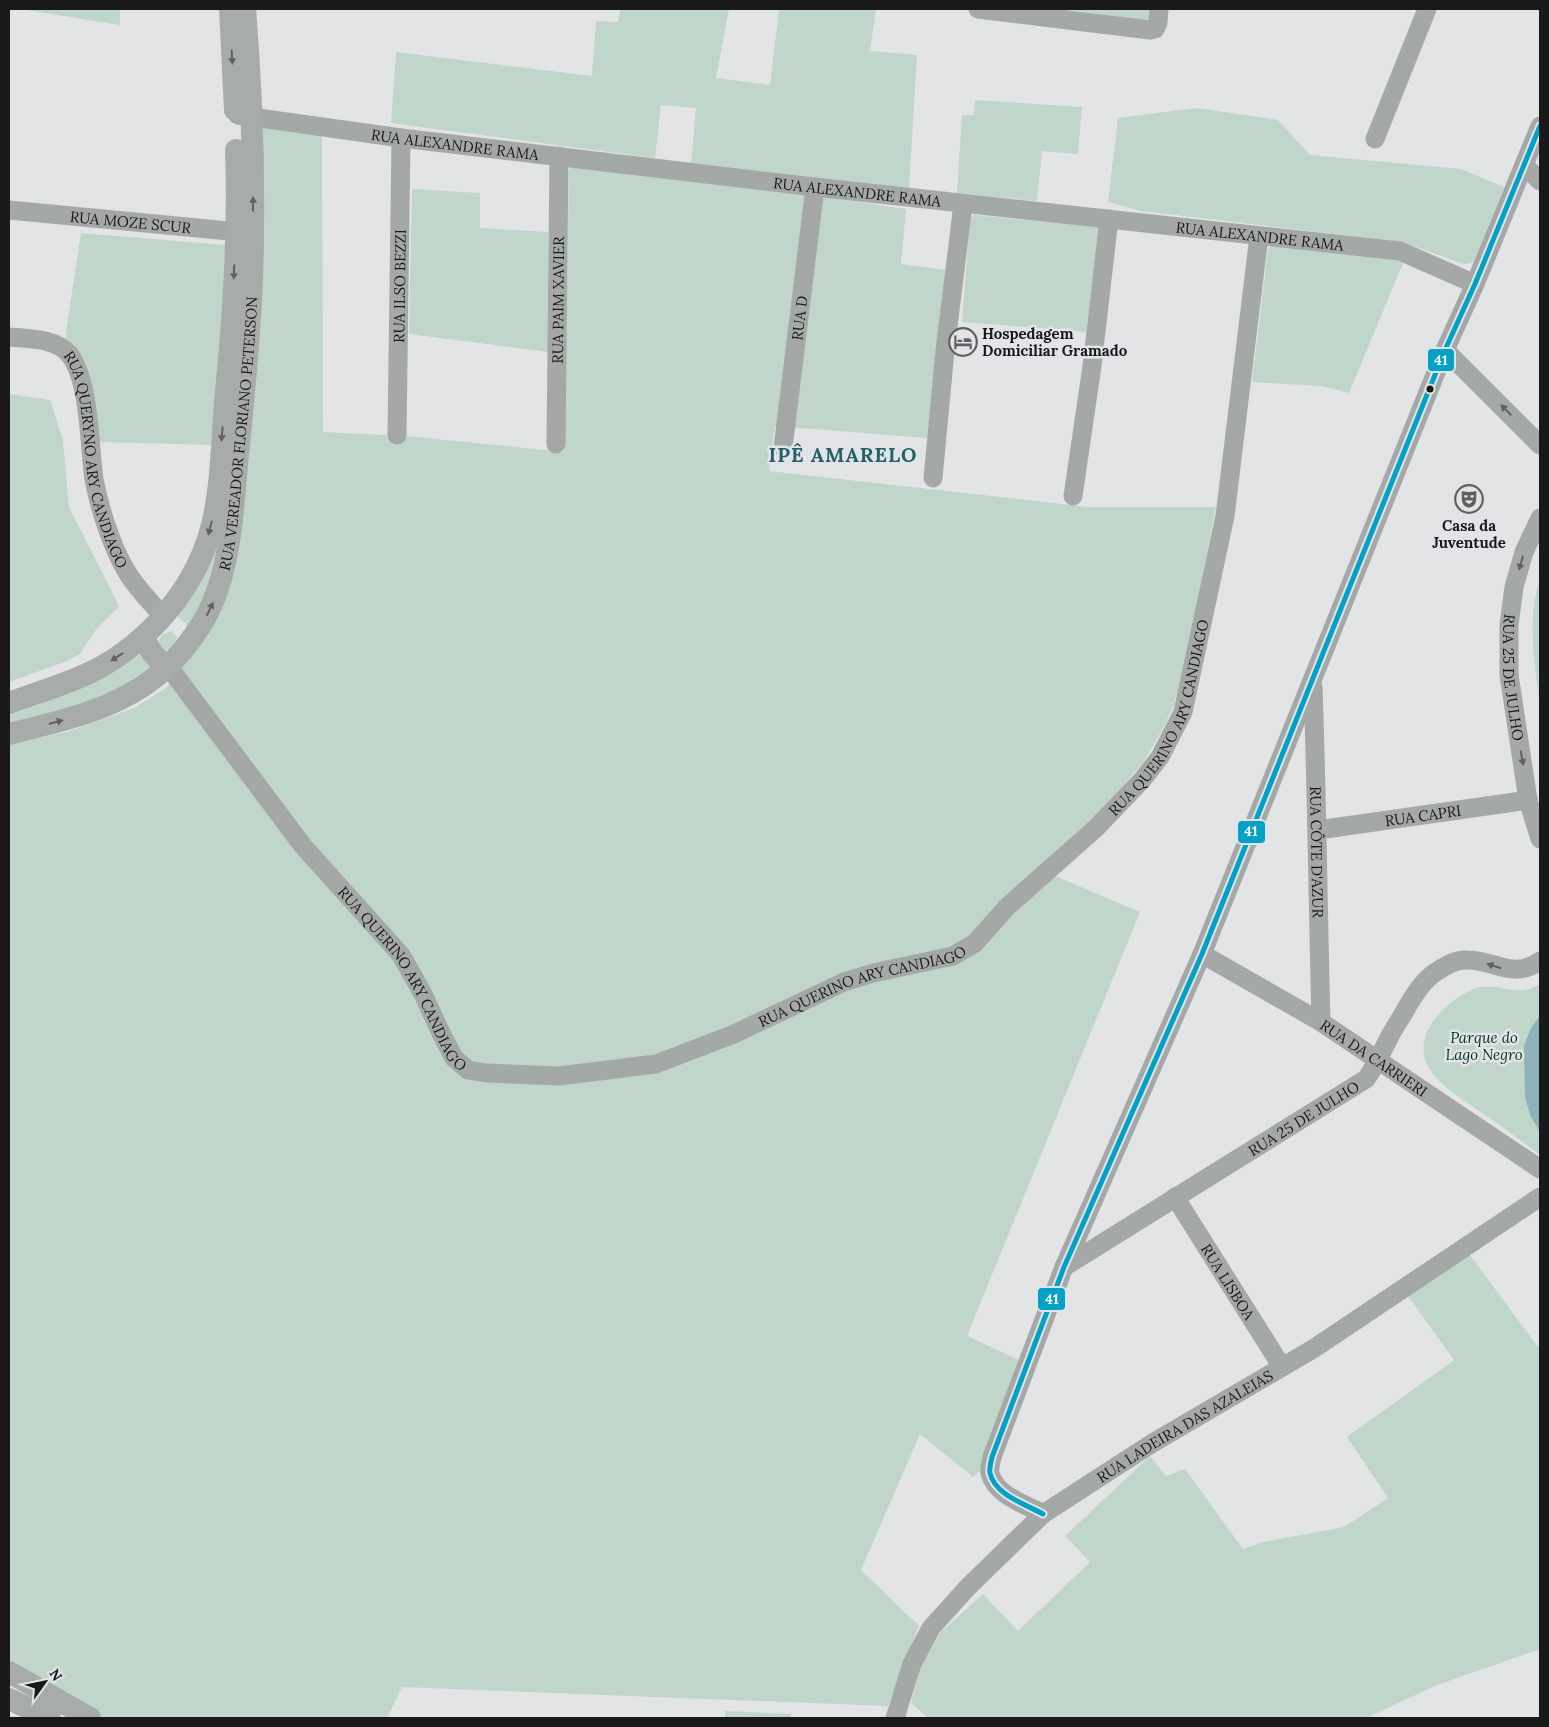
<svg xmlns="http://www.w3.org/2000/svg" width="1549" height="1727" viewBox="0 0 1549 1727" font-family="Lora,serif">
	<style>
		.green { fill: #c0d6ca }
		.water { fill: #8fb2bc }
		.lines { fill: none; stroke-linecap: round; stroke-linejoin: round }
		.minor { stroke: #a4a9a7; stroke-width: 19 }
		.major { stroke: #a7acaa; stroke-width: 22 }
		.bus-1-casing { stroke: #e2e4e7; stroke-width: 9 }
		.bus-1 { stroke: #01a2c5; stroke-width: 5 }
		.oneway { fill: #606262 }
		.oneway2 { fill: #5e6160 }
		.bus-dot { fill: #19191a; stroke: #e2e4e7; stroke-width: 2 }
		.labels { text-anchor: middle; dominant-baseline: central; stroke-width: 5; stroke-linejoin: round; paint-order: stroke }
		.street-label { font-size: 15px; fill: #19191a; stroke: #e2e4e7 }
		.poi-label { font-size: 15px; font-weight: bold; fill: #19191a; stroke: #e2e4e7; text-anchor: start }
		.park-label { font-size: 15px; font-style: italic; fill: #003720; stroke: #e2e4e7 }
		.district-label { font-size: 20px; font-weight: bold; letter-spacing: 1px; fill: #275f69; stroke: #e2e4e7 }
		.line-badge { stroke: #e2e4e7; stroke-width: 2 }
		.badge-label { font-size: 14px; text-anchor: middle; font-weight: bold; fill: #fff }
	</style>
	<rect width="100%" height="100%" fill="#e3e4e6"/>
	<path class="green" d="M 20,9 L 120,9 L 120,25 Z
		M 620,9 L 729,9 L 716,78 L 770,85 L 779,9 L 876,9 L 870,51 L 917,55 L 909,188 L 691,163 L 696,108 L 661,105 L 655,158 L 391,123 L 396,52 L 592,76 L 596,21 L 618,22 Z
		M 1064,9 L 1153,9 L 1152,17 L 1148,21 Z
		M 975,100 L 1082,107 L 1078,154 L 1042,151 L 1037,201 L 957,193 L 962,115 L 974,115 Z
		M 1197,108 L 1278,120 L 1310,155 L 1461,169 L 1504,187 L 1474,261 L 1471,263 L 1463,264 L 1406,243 L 1393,241 L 1141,211 L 1108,202 L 1118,118 Z
		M 266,126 L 322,134 L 323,432 L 406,436 L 564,452 L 569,170 L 575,165 L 799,193 L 906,209 L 901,264 L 946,270 L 927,438 L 775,426 L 769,471 L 1089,507 L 1216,507 L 1185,664 L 1174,705 L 1161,732 L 1144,761 L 1110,801 L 1055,876 L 1140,912 L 967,1336 L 1019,1360 L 983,1468 L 973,1477 L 920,1434 L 861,1570 L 919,1626 L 888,1706 L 402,1687 L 387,1718 L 105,1718 L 30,1676 L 9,1660 L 9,745 L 70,731 L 134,708 L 166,688 L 202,642 L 218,615 L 261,130 Z
		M 412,189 L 480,193 L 480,228 L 548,232 L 549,352 L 409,334 Z
		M 974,215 L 1097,227 L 1099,231 L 1086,332 L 962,322 L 970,218 Z
		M 81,233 L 227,245 L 212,445 L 99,442 C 96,418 95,385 86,363 C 81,353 73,346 65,339 Z
		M 1272,245 L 1395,258 L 1403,263 L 1349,393 L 1321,386 L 1252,382 L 1268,249 Z
		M 9,394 L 50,400 L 63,440 L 69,507 L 119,606 L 95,631 L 80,654 L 67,661 L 9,682 Z
		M 223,525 L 205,595 L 188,626 L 174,613 Z
		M 1540,579 L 1540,707 C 1535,665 1526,620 1540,579 Z
		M 172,631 L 177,637 C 175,644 170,650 162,652 L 156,644 L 163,634 Z
		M 143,653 L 153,665 C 145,670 138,676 130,681 C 98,701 46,716 9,726 L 9,712 L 116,671 Z
		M 1540,984 L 1540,1155 C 1519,1139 1497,1123 1475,1108 C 1459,1097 1439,1085 1429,1068 C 1410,1036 1444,1003 1471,990 C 1498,978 1512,1001 1540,984 Z
		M 1467,1251 L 1538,1347 L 1540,1346 L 1540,1649 L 1437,1685 L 1366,1718 L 928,1718 L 911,1703 L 921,1667 L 940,1633 L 983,1594 L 1018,1631 L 1090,1562 L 1065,1536 L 1150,1456 L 1166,1476 L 1185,1469 L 1243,1549 L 1263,1542 L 1344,1527 L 1388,1498 L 1347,1437 L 1454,1360 L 1406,1293 Z
		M 725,1711 L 791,1714 L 791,1718 L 725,1718 Z"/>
	<path class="water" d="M 1540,1016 L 1540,1132 L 1531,1117 L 1525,1098 L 1524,1045 L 1532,1026 Z"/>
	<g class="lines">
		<g class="minor">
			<path d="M 978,9 L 1150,30 L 1155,29 L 1158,23 L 1159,9"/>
			<path id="s1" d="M 238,115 L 401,138 L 815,187 L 1400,251 L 1475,284"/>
			<path d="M 1375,139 L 1427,9"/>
			<path d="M 1524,165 L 1540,181"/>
			<path id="s2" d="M 9,210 L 250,233"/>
			<path id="s3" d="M 9,337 C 28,339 56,338 69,354 C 90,379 89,446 94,479 C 99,507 112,548 127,572 C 136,588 151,602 163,616"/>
			<path d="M 1445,350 L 1540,445"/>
			<path id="s4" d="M 397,435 L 401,138"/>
			<path id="s5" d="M 556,444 L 559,156"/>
			<path id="s6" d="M 783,448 L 815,187"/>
			<path d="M 933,478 L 945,351 L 963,204"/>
			<path d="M 1073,496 L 1092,366 L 1109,219"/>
			<path id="s7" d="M 1540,518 L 1524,552 L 1514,587 L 1509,625 L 1509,675 L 1528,800 L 1540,839"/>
			<path id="s8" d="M 168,666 L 303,846 L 401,955 L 423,994 L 442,1035 L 454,1058 L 468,1070 L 486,1073 L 559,1076 L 656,1064 L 734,1034 L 844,982 L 873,973 L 953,956 L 975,943 L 1007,907 L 1096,828 L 1142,780 L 1160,757 L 1183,712 L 1225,516 L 1259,236"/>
			<path id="s9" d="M 1313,687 C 1317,799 1318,910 1321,1022"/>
			<path id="s10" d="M 1318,830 L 1528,800"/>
			<path id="s11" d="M 1202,954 L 1321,1022 L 1540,1169"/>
			<path id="s12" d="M 1175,1197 L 1282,1367"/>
			<path id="s13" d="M 1064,1267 L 1366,1079 C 1376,1066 1382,1051 1390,1036 C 1395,1026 1402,1017 1407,1007 C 1414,995 1422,982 1433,974 C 1443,967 1455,959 1467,960 C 1495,960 1513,980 1540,961"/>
			<path d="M 1043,1514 C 1025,1504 995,1495 990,1473 C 989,1468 991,1462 992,1457 L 1064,1267 L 1202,954 L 1445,350 L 1475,284 L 1540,126"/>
			<path id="s14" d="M 895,1718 L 912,1664 L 931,1628 L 967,1588 L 1043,1514 L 1151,1444 L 1313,1349 L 1540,1197"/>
		</g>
		<g class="major">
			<path d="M 230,9 L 235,110"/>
			<path d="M 144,637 C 149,650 155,659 168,666"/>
			<path d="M 9,703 C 38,692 69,684 97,669 C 150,641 195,588 211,529 C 222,488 222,434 226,391 C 234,311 239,230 236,150"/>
			<path id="s15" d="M 9,734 C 73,718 138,705 182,651 C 198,632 211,611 218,588 C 233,544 234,491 239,444 C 246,374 253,302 253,231 C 254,157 251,83 245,9"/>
			<path d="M 9,1672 L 90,1718"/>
			<path d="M 9,1699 L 50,1718"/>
		</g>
		<defs>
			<path id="bus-1" d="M 1043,1514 C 1025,1504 995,1495 990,1473 C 989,1468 991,1462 992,1457 L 1064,1267 L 1202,954 L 1445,350 L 1475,284 L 1540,126"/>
		</defs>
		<use href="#bus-1" class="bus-1-casing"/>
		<use href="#bus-1" class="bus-1"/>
	</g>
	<defs><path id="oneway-solid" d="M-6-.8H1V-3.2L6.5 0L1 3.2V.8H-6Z" transform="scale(1.25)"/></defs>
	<g class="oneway">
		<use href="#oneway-solid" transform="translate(232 57) rotate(87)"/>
		<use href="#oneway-solid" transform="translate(253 204) rotate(-90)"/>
		<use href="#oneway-solid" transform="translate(234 272) rotate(92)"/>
		<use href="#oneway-solid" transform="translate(222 434) rotate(95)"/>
		<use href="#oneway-solid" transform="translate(210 528) rotate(104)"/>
		<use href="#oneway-solid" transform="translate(210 609) rotate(-64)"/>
		<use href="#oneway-solid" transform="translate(117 657) rotate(147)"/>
		<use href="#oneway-solid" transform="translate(56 722) rotate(-15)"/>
	</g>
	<g class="oneway2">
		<use href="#oneway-solid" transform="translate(1506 410) rotate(-135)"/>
		<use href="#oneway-solid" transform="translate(1521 563) rotate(106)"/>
		<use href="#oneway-solid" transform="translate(1522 758) rotate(80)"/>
		<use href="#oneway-solid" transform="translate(1494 966) rotate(-162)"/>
	</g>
	<defs>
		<symbol id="hotel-ring" viewBox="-11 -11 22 22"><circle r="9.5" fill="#e2e4e7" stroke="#606061" stroke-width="1.5"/><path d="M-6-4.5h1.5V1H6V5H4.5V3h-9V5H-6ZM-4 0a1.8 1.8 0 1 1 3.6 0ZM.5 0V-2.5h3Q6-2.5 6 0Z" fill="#606061"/></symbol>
		<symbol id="theatre-ring" viewBox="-11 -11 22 22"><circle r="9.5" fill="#e2e4e7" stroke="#606061" stroke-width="1.5"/><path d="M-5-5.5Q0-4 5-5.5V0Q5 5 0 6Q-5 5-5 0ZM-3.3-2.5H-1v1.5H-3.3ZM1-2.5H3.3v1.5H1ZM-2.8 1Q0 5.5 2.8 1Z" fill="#606061"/></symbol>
	</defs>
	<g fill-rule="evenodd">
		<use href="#hotel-ring" x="947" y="326" width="32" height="32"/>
		<use href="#theatre-ring" x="1453" y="483" width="32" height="32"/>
	</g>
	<circle class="bus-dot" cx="1430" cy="389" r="4.5"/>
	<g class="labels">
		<g class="street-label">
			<text stroke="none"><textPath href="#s1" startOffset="219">RUA ALEXANDRE RAMA</textPath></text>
			<text stroke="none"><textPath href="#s1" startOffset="624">RUA ALEXANDRE RAMA</textPath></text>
			<text stroke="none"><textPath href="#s2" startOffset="122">RUA MOZE SCUR</textPath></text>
			<text stroke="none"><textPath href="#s1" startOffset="1029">RUA ALEXANDRE RAMA</textPath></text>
			<text stroke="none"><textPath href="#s4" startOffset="149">RUA ILSO BEZZI</textPath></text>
			<text stroke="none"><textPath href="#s5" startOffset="144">RUA PAIM XAVIER</textPath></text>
			<text stroke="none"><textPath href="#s6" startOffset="131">RUA D</textPath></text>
			<text stroke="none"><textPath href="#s15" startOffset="425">RUA VEREADOR FLORIANO PETERSON</textPath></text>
			<text stroke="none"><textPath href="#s3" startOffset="174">RUA QUERYNO ARY CANDIAGO</textPath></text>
			<text stroke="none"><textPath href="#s7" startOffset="165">RUA 25 DE JULHO</textPath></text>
			<text stroke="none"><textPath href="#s8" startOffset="1336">RUA QUERINO ARY CANDIAGO</textPath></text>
			<text stroke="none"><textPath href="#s10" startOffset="106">RUA CAPRI</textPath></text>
			<text stroke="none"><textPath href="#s9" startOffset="165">RUA CÔTE D'AZUR</textPath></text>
			<text stroke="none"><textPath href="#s8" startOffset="392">RUA QUERINO ARY CANDIAGO</textPath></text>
			<text stroke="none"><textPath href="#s8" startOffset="916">RUA QUERINO ARY CANDIAGO</textPath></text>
			<text stroke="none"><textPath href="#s11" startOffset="201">RUA DA CARRIERI</textPath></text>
			<text stroke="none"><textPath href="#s13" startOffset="282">RUA 25 DE JULHO</textPath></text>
			<text stroke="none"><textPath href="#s12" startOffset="100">RUA LISBOA</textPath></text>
			<text stroke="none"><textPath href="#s14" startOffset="424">RUA LADEIRA DAS AZALEIAS</textPath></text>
		</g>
		<g class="poi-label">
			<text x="982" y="333">Hospedagem<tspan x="982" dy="17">Domiciliar Gramado</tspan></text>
			<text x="1469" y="525" text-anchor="middle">Casa da<tspan x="1469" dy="17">Juventude</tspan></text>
		</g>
		<g class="park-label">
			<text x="1484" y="1037">Parque do<tspan x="1484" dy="17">Lago Negro</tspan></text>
		</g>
		<g class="district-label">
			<text x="843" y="454">IPÊ AMARELO</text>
		</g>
	</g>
	<g class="line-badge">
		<rect x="1427" y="348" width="28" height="24" rx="5" fill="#01a2c5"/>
		<rect x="1237" y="820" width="29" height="24" rx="5" fill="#01a2c5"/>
		<rect x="1037" y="1287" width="29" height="24" rx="5" fill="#01a2c5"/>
	</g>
	<g class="badge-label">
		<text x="1441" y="365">41</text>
		<text x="1251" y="836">41</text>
		<text x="1052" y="1304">41</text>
	</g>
	<rect width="1549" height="1727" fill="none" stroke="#19191a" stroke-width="20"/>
	<g transform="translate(45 1682) rotate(57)" stroke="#e2e4e7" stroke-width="4" paint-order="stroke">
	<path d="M0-4L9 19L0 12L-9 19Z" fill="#19191a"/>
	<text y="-8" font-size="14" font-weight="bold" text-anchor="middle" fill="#19191a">N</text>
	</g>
</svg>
